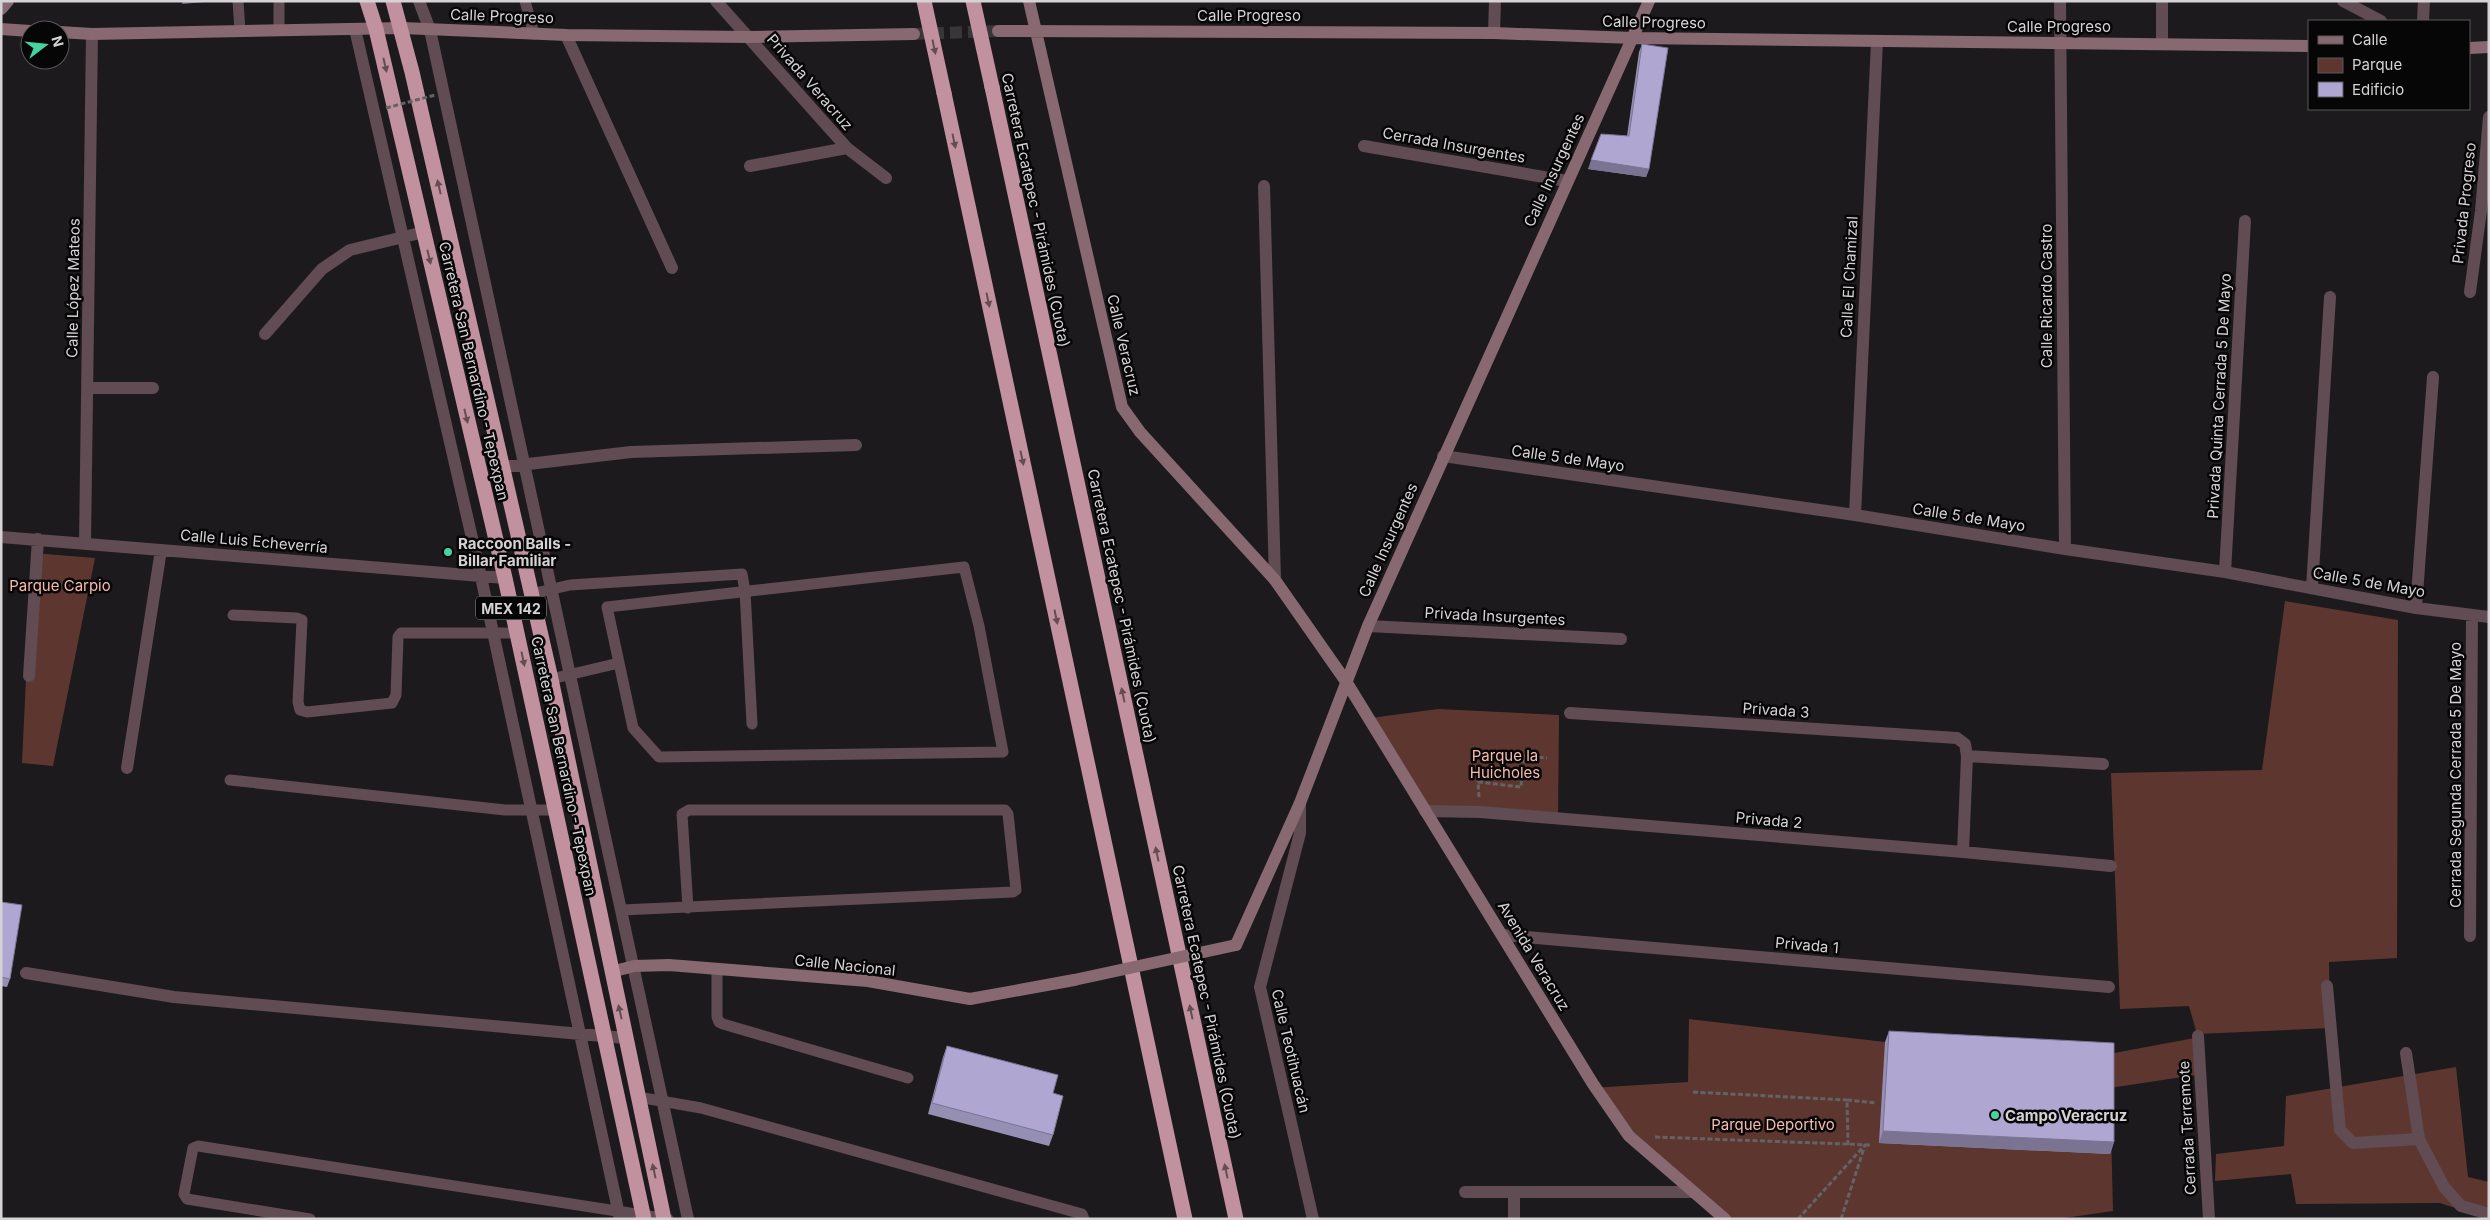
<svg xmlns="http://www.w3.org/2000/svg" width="2490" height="1220" viewBox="0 0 2490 1220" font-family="Inter,sans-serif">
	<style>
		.green { fill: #5d372f }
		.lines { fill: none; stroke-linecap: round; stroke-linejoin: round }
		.secondary-tunnel { stroke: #393639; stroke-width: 12; stroke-dasharray: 12 6; stroke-linecap: butt }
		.path { stroke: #656265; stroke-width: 3; stroke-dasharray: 5 2.5; stroke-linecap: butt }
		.lane { stroke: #604c52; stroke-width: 11 }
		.street { stroke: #604c52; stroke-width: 12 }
		.secondary { stroke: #886871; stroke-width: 12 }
		.highway { stroke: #c2919f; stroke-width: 15 }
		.path-bridge { stroke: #656265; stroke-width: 3; stroke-dasharray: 5 2.5; stroke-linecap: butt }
		.secondary-bridge { stroke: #886871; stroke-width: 12 }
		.highway-bridge { stroke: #c2919f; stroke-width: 15 }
		.wall { fill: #968fb4 }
		.shaded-wall { fill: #7a7492 }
		.building { fill: #afa6d1; stroke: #7a7492 }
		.oneway { fill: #644c53 }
		.poi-dot { fill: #45d49f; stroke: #070607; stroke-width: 2 }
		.labels { text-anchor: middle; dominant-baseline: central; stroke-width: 5; stroke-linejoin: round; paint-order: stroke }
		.shield { fill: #070607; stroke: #979697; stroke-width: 1 }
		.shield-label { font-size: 14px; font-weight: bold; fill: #d5d3d5 }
		.street-label { font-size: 15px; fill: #d5d3d5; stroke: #070607 }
		.poi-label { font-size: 15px; font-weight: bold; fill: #d5d3d5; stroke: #070607; text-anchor: start }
		.park-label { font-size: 15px; fill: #f7baad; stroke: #070607 }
	</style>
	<rect width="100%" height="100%" fill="#1d1a1d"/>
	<path class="green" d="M 32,553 L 95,558 L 53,766 L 22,763 Z
		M 2285,601 L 2398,620 L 2397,958 L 2329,962 L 2330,1028 L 2197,1034 L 2189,1006 L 2120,1009 L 2111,773 L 2262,770 Z
		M 1438,709 L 1559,715 L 1558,820 L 1425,807 L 1371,718 Z
		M 1689,1019 L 1885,1042 L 2109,1054 L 2200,1037 L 2202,1074 L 2110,1088 L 2113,1211 L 2057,1219 L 1730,1219 L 1602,1107 L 1591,1088 L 1688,1082 Z
		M 2456,1067 L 2468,1177 L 2489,1182 L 2489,1219 L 2440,1203 L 2296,1204 L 2291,1174 L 2215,1181 L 2216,1154 L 2284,1146 L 2286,1096 Z"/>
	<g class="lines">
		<path class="secondary-tunnel" d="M 914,34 L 998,31"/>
		<path class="path" d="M 1479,797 L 1478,782 L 1521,787 L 1523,756 L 1547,758
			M 1693,1092 L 1847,1100
			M 1655,1137 L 1872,1145
			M 1848,1145 L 1847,1100 L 1876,1103
			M 1798,1219 L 1865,1145 L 1841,1219"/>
		<path class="lane" d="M 238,1 L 240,31
			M 279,1 L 279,30
			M 525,1 L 534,34
			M 964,567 L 979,626 L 1003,752 L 659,757 L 633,728 L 607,607 Z
			M 531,594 L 570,585 L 742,574 L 745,591 L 752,724
			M 233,615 L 297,618 L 302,620 L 298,702 L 300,710 L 307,712 L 392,703 L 396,695 L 398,637 L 401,633 L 517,633
			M 551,679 L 619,663
			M 230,780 L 505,810 L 556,810
			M 622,910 L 1013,892 L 1016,890 L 1008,814 L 1005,810 L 689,810 L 682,814 L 688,908
			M 717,969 L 717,1017 L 719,1022 L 723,1024 L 908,1078
			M 638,1097 L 701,1108 L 1082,1214 L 1084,1219
			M 310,1219 L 187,1199 L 184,1194 L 193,1148 L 198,1146 L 668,1219"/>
		<path class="street" d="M 419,1 L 430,30 L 688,1219
			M 716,1 L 847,148 L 886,178
			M 2060,1 L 2065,549
			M 2162,1 L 2162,43
			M 2343,1 L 2381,21
			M 2423,21 L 2424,1
			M 355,29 L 481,577 L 620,1219
			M 1494,33 L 1495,1
			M 566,35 L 672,268
			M 1364,146 L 1567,181
			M 750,166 L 847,148
			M 1264,186 L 1275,580
			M 2470,292 L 2481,211 L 2489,117
			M 265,334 L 322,269 L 350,250 L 424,232
			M 88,388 L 153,388
			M 1443,456 L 1855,515 L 2065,549 L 2225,572 L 2416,608 L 2489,617
			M 503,467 L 631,452 L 856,445
			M 1855,515 L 1877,41
			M 1,537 L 505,578
			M 85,543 L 92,34
			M 2225,572 L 2245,221
			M 2312,588 L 2330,297
			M 2416,608 L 2433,377
			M 1368,626 L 1621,639
			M 29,676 L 38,539
			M 1570,713 L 1957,738 L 1965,744 L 1967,756 L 1963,852
			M 1967,756 L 2103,764
			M 127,768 L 161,550
			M 1300,803 L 1300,833 L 1260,987 L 1313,1219
			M 1425,811 L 1480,812 L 1963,852 L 2111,866
			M 1502,935 L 2109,987
			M 2470,936 L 2472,615
			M 26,973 L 174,997 L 625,1038
			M 2327,986 L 2340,1130 L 2353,1143 L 2419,1139
			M 2198,1036 L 2209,1219
			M 2406,1053 L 2419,1139 L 2444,1187 L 2461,1206 L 2489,1214
			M 1465,1192 L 1693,1192
			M 1514,1219 L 1514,1192"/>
		<path class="secondary" d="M 1029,1 L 1122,407 L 1140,432 L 1275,580 L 1347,683 L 1593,1084 L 1629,1136 L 1725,1219
			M 1,9 L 8,1
			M 1,29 L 30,31
			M 998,31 L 1494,33 L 1633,38 L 2309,46
			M 60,32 L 92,34 L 402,28 L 566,35 L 749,37 L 914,34
			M 2469,48 L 2489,47
			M 1236,945 L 1300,803 L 1368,626 L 1649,1
			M 611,972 L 634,966 L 669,965 L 868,981 L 970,999 L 1074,980"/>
		<path class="highway" d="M 367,1 L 376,29 L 505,578 L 644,1219
			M 393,1 L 412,72 L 551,679 L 664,1219
			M 992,87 L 1236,1219
			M 944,93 L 1185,1219"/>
		<path class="path-bridge" d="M 386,108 L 435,95"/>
		<path class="secondary-bridge" d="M 1074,980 L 1236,945"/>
		<path class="highway-bridge" d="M 924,1 L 944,93
			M 973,1 L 992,87"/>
	</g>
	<path class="wall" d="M 1642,44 L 1649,169 L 1646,177 L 1588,169 L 1627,136 L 1639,52 Z
		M 1,902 L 10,979 L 7,987 L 1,986 Z
		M 1889,1031 L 2114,1142 L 2110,1154 L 1879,1143 L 1885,1042 Z
		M 947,1046 L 1053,1093 L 1053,1135 L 1049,1146 L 928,1114 L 943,1057 Z"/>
	<path class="shaded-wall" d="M 183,1 L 204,1 L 204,2 L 182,4 Z
		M 1591,160 L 1649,169 L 1646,177 L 1588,169 Z
		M 1883,1131 L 2114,1142 L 2110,1154 L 1879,1143 Z"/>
	<path class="building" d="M 1642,44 L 1668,48 L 1649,169 L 1591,160 L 1601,134 L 1629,136 Z
		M 1,902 L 22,905 L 10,979 L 1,977 Z
		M 1889,1031 L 2114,1043 L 2114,1142 L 1883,1131 Z
		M 947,1046 L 1058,1075 L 1053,1093 L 1063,1096 L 1053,1135 L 932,1103 Z"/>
	<defs><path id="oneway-solid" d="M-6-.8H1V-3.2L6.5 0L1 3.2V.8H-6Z" transform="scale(1.25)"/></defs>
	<g class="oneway">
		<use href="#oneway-solid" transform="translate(934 47) rotate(78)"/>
		<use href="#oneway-solid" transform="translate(385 65) rotate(77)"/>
		<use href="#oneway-solid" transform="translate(954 141) rotate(78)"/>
		<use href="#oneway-solid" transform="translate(439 187) rotate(-103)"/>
		<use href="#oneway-solid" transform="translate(429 257) rotate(77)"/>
		<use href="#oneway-solid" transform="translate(988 300) rotate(78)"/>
		<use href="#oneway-solid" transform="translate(466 416) rotate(77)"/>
		<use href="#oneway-solid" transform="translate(1022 458) rotate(78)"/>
		<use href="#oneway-solid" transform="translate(1056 617) rotate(78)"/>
		<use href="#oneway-solid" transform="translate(523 659) rotate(78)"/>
		<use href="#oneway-solid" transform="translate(1123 695) rotate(-102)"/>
		<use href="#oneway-solid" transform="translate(1157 854) rotate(-102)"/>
		<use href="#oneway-solid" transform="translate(620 1012) rotate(-103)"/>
		<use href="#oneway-solid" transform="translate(1191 1012) rotate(-102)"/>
		<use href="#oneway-solid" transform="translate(654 1171) rotate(-102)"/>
		<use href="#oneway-solid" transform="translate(1226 1171) rotate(-102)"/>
	</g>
	<g class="poi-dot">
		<circle cx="448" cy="552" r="5"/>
		<circle cx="1995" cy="1115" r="5"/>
	</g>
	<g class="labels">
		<rect class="shield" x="476" y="596.5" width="70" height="23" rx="4"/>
		<g class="shield-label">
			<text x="511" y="608">MEX 142</text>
		</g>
		<g class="street-label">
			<text x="1249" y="15">Calle Progreso</text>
			<text transform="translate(502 16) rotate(2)">Calle Progreso</text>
			<text transform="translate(1654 22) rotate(1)">Calle Progreso</text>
			<text x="2059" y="26">Calle Progreso</text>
			<text transform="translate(810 82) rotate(49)">Privada Veracruz</text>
			<text transform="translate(1454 145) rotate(10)">Cerrada Insurgentes</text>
			<text transform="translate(1554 170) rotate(-65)">Calle Insurgentes</text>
			<text transform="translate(2464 203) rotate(-84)">Privada Progreso</text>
			<text transform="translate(1036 210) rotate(78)">Carretera Ecatepec - Pirámides (Cuota)</text>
			<text transform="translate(1849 277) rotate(-87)">Calle El Chamizal</text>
			<text transform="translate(73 288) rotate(-89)">Calle López Mateos</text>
			<text transform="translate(2046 296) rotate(-90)">Calle Ricardo Castro</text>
			<text transform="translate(1124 345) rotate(77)">Calle Veracruz</text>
			<text transform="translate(474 371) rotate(77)">Carretera San Bernardino - Tepexpan</text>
			<text transform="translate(2219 396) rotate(-87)">Privada Quinta Cerrada 5 De Mayo</text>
			<text transform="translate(1568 458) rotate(8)">Calle 5 de Mayo</text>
			<text transform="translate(1969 517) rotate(9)">Calle 5 de Mayo</text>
			<text transform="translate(1388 540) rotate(-66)">Calle Insurgentes</text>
			<text transform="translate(254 541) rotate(5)">Calle Luis Echeverría</text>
			<text transform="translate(2369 582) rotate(10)">Calle 5 de Mayo</text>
			<text transform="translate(1122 606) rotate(78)">Carretera Ecatepec - Pirámides (Cuota)</text>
			<text transform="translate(1495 616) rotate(3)">Privada Insurgentes</text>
			<text transform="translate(1776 710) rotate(4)">Privada 3</text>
			<text transform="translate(564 766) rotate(78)">Carretera San Bernardino - Tepexpan</text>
			<text transform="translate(2455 775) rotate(-90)">Cerrada Segunda Cerrada 5 De Mayo</text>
			<text transform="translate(1769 820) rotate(5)">Privada 2</text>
			<text transform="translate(1807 945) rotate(5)">Privada 1</text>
			<text transform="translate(1534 956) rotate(59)">Avenida Veracruz</text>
			<text transform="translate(845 965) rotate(6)">Calle Nacional</text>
			<text transform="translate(1207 1002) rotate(78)">Carretera Ecatepec - Pirámides (Cuota)</text>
			<text transform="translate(1291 1051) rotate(77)">Calle Teotihuacán</text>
			<text transform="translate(2187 1128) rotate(-93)">Cerrada Terremote</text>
		</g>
		<g class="poi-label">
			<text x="458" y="543">Raccoon Balls -<tspan x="458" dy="17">Billar Familiar</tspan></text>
			<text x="2005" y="1115">Campo Veracruz</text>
		</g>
		<g class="park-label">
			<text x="60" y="585">Parque Carpio</text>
			<text x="1505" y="755">Parque la<tspan x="1505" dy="17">Huicholes</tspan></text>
			<text x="1773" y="1124">Parque Deportivo</text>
		</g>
	</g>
	<rect width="2490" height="1220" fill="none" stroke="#d5d3d5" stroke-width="5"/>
	<rect x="2308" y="20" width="162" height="90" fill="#070607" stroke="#595859"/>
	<rect x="2318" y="36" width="25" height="8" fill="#886871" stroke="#595859"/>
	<text x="2352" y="45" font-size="15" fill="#d5d3d5">Calle</text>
	<rect x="2318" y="58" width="25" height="15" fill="#5d372f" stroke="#595859"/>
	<text x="2352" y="70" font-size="15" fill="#d5d3d5">Parque</text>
	<rect x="2318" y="82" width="25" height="15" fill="#afa6d1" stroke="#595859"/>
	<text x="2352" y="95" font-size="15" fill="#d5d3d5">Edificio</text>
	<g transform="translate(45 45) rotate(74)"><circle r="24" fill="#070607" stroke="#595859"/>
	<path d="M0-4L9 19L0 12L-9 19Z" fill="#45d49f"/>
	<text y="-8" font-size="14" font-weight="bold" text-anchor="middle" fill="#d5d3d5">N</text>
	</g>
</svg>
